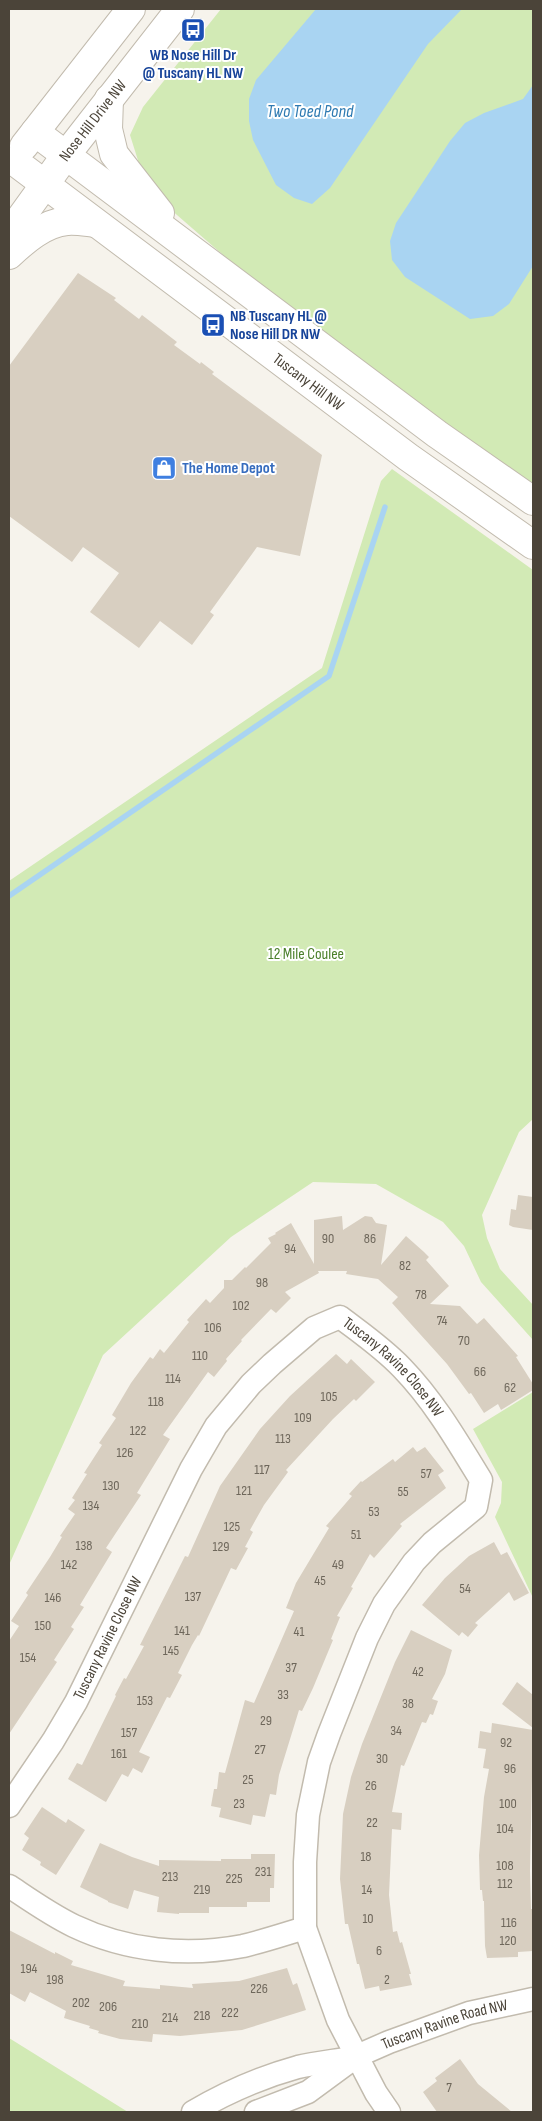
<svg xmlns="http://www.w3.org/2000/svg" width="542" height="2121" viewBox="0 0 542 2121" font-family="'Sofia Sans Condensed',sans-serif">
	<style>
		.green { fill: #d2eab5 }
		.water { fill: #a9d4f2 }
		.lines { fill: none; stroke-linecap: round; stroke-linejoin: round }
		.stream { stroke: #a9d4f2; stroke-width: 5.5 }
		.building { fill: #d8cfc1 }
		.minor-casing { stroke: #c2bbae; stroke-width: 25 }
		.tertiary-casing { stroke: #c2bbae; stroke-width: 30 }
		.minor { stroke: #fff; stroke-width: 22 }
		.tertiary { stroke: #fff; stroke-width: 28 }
		.labels { text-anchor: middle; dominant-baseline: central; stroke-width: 4; stroke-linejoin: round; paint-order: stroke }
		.number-label { font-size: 14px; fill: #6e675b }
		.transit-label { font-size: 16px; font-weight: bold; fill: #164399; stroke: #fff }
		.street-label { font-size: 16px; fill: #4b4439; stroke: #fff }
		.shop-label { font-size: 16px; font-weight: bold; fill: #366cbe; stroke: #fff; text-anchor: start }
		.park-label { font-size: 16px; fill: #4a7f2a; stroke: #fff }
		.water-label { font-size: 18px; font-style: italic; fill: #2e7ab2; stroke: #fff }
	</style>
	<rect width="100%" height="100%" fill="#f6f3ec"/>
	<path class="green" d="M 221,9 L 533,9 L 533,489 L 260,287 L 147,189 L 130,135 L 143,107 Z
		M 392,469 L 533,570 L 533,1119 L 519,1132 L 482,1215 L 487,1238 L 500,1269 L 533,1305 L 533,1340 L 481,1282 L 464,1246 L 443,1222 L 376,1184 L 313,1182 L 231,1237 L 103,1355 L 9,1565 L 9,881 L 322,668 L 381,481 Z
		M 533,1392 L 533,1598 L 495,1517 L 501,1503 L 502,1482 L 473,1429 Z
		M 9,2038 L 128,2112 L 9,2112 Z"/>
	<path class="water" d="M 316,9 L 462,9 L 428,44 L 330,188 L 312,204 L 294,198 L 276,185 L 253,140 L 249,121 L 249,99 L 256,80 Z
		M 533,85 L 533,266 L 509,304 L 493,316 L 470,319 L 405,277 L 392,260 L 390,241 L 396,223 L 450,141 L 465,123 L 484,113 L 523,99 Z"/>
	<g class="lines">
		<path class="stream" d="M 9,896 L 329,676 L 385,507"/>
	</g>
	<path class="building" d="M 78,273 L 116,298 L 114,300 L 139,319 L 142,315 L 177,342 L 174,345 L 200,364 L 201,362 L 214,372 L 212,374 L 322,455 L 300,556 L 257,547 L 210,612 L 214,615 L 192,645 L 160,621 L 139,648 L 90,612 L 119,573 L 83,547 L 72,562 L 9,516 L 9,366 Z
		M 518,1195 L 533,1197 L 533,1230 L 513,1227 L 509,1225 L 511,1209 L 516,1210 Z
		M 342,1216 L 343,1230 L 365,1216 L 372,1217 L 376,1223 L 387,1225 L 381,1265 L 406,1236 L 424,1252 L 429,1257 L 426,1260 L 449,1286 L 430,1304 L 460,1306 L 477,1324 L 484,1318 L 518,1356 L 516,1357 L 533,1384 L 533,1390 L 501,1410 L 498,1404 L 484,1413 L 471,1393 L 469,1394 L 447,1364 L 392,1303 L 398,1297 L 378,1279 L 346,1274 L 347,1271 L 318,1271 L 319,1273 L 285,1292 L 291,1298 L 276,1313 L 271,1309 L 241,1340 L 242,1341 L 226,1359 L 227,1361 L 214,1377 L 208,1372 L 163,1435 L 170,1439 L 137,1493 L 141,1495 L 106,1548 L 112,1552 L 80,1605 L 84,1607 L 71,1627 L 74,1629 L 54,1660 L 57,1662 L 9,1734 L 9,1641 L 19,1626 L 11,1621 L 28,1595 L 26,1593 L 50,1557 L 62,1537 L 60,1536 L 75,1514 L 68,1509 L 75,1500 L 72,1498 L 87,1474 L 84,1473 L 102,1445 L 99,1443 L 116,1418 L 112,1415 L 131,1383 L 150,1357 L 153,1359 L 160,1349 L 164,1353 L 189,1322 L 187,1320 L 206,1299 L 210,1303 L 224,1288 L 224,1280 L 232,1280 L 245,1267 L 246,1268 L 271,1243 L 268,1238 L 276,1234 L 275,1233 L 291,1223 L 314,1264 L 314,1220 Z
		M 336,1354 L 347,1364 L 351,1359 L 375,1382 L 356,1401 L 354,1399 L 333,1419 L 286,1470 L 288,1472 L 264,1505 L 250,1530 L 253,1532 L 245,1547 L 248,1548 L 236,1570 L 231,1568 L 199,1636 L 198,1635 L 192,1645 L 178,1673 L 182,1675 L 170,1698 L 167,1697 L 139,1752 L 150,1757 L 142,1773 L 133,1768 L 128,1777 L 122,1774 L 106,1802 L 104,1801 L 68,1779 L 77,1763 L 82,1765 L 116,1696 L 115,1695 L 124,1678 L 126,1679 L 144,1646 L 140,1645 L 175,1576 L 185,1556 L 188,1557 L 220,1486 L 260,1429 L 290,1396 Z
		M 413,1447 L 417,1452 L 425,1447 L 444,1471 L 438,1475 L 446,1488 L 400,1524 L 402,1526 L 374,1558 L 370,1554 L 351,1587 L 353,1588 L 337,1616 L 340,1617 L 331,1639 L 333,1640 L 313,1688 L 302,1711 L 299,1710 L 279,1775 L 276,1795 L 270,1794 L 265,1817 L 253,1815 L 251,1825 L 219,1817 L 221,1808 L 211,1806 L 214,1789 L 217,1789 L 219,1772 L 225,1773 L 245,1700 L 254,1703 L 294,1611 L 286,1608 L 296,1583 L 329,1528 L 326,1526 L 352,1496 L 349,1494 L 361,1481 L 362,1482 L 393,1459 L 395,1462 Z
		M 494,1542 L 501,1555 L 507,1552 L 529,1593 L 514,1601 L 509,1592 L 475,1623 L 478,1625 L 468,1637 L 462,1632 L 459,1636 L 422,1605 L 445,1578 L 469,1556 Z
		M 411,1630 L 452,1650 L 445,1674 L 432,1699 L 438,1701 L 433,1715 L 430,1714 L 426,1723 L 422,1722 L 404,1766 L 401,1765 L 392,1812 L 402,1813 L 401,1830 L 392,1829 L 389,1895 L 393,1932 L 397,1931 L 400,1943 L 402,1942 L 411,1974 L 409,1974 L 412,1985 L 380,1991 L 379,1986 L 365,1989 L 359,1964 L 357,1964 L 348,1924 L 345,1924 L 340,1879 L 343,1814 L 351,1777 L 362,1744 L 395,1662 Z
		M 517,1682 L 533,1695 L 533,1728 L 502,1704 Z
		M 492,1723 L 533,1730 L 530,1871 L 531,1909 L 533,1909 L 533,1951 L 518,1952 L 518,1957 L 487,1958 L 485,1946 L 484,1901 L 483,1901 L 482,1890 L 480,1890 L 479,1855 L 484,1797 L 489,1769 L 483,1768 L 486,1749 L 478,1748 L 480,1731 L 491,1733 Z
		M 42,1807 L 66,1823 L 68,1819 L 85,1830 L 56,1875 L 40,1865 L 41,1862 L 22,1850 L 29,1838 L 24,1834 Z
		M 100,1843 L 132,1857 L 159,1866 L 159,1860 L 221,1861 L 221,1859 L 251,1859 L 251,1854 L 275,1854 L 274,1888 L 270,1888 L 270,1902 L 247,1902 L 247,1907 L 209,1907 L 209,1913 L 179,1913 L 179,1914 L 157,1912 L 159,1897 L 134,1890 L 128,1909 L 108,1902 L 108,1901 L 80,1887 Z
		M 9,1930 L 55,1954 L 55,1952 L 73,1961 L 71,1965 L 125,1981 L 123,1986 L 160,1989 L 160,1985 L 193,1988 L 192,1984 L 239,1981 L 287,1968 L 293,1985 L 297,1983 L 306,2010 L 242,2030 L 180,2036 L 153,2034 L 152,2042 L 120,2039 L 98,2033 L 99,2031 L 89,2028 L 90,2026 L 64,2018 L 66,2011 L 30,1992 L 25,2002 L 9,1993 Z
		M 460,2059 L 478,2084 L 512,2112 L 437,2112 L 423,2092 L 437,2081 L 435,2078 Z"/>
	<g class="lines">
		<defs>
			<g id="minor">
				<path id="s1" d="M 9,1806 L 53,1741 L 76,1702 L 191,1469 L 216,1426 L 251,1384 L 272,1364 L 314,1328 L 340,1317 C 361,1333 383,1348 402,1368 C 434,1401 457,1441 481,1480 L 476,1507 L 432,1543 L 414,1562 L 384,1604 L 367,1638 L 329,1734 L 319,1762 L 308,1815 L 305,1862 L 305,1928 L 338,2020 L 376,2093 L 389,2112"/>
				<path d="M 9,1886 C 30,1900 51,1915 74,1926 C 127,1951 186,1957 243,1946 C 264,1941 285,1934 305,1928"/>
				<path d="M 193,2112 C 225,2093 262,2077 298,2067 C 315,2063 334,2061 351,2058"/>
				<path id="s2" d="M 256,2112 L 308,2092 L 357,2056 L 389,2042 L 469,2013 L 533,1999"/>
			</g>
			<g id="tertiary">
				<path d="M 109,99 L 108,129 L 114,154 L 160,213"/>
				<path d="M 35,132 L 437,434 L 533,501"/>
				<path d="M 24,146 L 131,9"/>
				<path id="s3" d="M 14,161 L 408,457 L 533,545"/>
				<path id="s4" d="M 9,234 L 66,155 L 180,9"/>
				<path d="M 9,255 C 24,241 44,223 67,221 C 75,220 86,222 95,223"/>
			</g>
		</defs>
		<use href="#minor" class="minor-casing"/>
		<use href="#tertiary" class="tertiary-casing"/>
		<use href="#minor" class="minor"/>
		<use href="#tertiary" class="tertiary"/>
	</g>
	<defs>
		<symbol id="bus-square" viewBox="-11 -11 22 22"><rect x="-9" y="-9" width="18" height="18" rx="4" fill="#1a4fb4" stroke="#fff"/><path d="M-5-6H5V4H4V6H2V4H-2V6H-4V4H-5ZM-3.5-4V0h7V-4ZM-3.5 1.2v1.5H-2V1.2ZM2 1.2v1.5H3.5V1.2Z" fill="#fff"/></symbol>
		<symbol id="shop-square" viewBox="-11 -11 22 22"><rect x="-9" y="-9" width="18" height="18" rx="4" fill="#3f7fe0" stroke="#fff"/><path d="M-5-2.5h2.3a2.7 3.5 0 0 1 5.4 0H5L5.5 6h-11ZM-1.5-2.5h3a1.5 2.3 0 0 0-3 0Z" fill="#fff"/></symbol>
	</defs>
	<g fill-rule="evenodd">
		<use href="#bus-square" x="179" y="16" width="28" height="28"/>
		<use href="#bus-square" x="199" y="311" width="28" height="28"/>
		<use href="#shop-square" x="150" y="454" width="28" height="28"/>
	</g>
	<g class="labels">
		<g class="number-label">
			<text x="328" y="1238">90</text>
			<text x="370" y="1238">86</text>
			<text x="290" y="1248">94</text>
			<text x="405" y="1265">82</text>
			<text x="262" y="1282">98</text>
			<text x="421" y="1294">78</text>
			<text x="241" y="1305">102</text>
			<text x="442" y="1320">74</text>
			<text x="213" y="1327">106</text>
			<text x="464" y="1340">70</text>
			<text x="200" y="1355">110</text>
			<text x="480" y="1371">66</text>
			<text x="173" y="1378">114</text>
			<text x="510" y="1387">62</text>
			<text x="329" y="1396">105</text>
			<text x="156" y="1401">118</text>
			<text x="303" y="1417">109</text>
			<text x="138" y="1430">122</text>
			<text x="283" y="1438">113</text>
			<text x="125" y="1452">126</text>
			<text x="262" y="1469">117</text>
			<text x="426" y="1473">57</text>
			<text x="111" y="1485">130</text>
			<text x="244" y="1490">121</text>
			<text x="403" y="1491">55</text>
			<text x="91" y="1505">134</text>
			<text x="374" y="1511">53</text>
			<text x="232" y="1526">125</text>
			<text x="356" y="1534">51</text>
			<text x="84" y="1545">138</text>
			<text x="221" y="1546">129</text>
			<text x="69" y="1564">142</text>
			<text x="338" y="1564">49</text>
			<text x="320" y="1580">45</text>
			<text x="465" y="1588">54</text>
			<text x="193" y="1596">137</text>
			<text x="53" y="1597">146</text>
			<text x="43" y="1625">150</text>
			<text x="182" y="1630">141</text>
			<text x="299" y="1631">41</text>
			<text x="171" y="1650">145</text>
			<text x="28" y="1657">154</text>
			<text x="291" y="1667">37</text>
			<text x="418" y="1671">42</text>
			<text x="283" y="1694">33</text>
			<text x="145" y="1700">153</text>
			<text x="408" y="1703">38</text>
			<text x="266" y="1720">29</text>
			<text x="396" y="1730">34</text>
			<text x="129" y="1732">157</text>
			<text x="506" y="1742">92</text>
			<text x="260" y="1749">27</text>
			<text x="119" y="1753">161</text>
			<text x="382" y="1758">30</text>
			<text x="510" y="1768">96</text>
			<text x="248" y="1779">25</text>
			<text x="371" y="1785">26</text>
			<text x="239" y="1803">23</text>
			<text x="508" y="1803">100</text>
			<text x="372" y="1822">22</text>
			<text x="505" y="1828">104</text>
			<text x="366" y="1856">18</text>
			<text x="505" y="1865">108</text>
			<text x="263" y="1871">231</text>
			<text x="170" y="1876">213</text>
			<text x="234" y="1878">225</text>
			<text x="505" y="1883">112</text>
			<text x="202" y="1889">219</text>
			<text x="367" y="1889">14</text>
			<text x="368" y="1918">10</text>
			<text x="509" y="1922">116</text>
			<text x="508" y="1940">120</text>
			<text x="379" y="1950">6</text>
			<text x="29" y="1968">194</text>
			<text x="55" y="1979">198</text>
			<text x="387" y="1979">2</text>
			<text x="259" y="1988">226</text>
			<text x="81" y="2002">202</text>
			<text x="108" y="2006">206</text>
			<text x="230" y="2012">222</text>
			<text x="202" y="2015">218</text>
			<text x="170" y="2017">214</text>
			<text x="140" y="2023">210</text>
			<text x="449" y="2087">7</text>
		</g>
		<g class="transit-label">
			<text x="193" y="55">WB Nose Hill Dr<tspan x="193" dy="18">@ Tuscany HL NW</tspan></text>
			<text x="230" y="316" text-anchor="start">NB Tuscany HL @<tspan x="230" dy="18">Nose Hill DR NW</tspan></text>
		</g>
		<g class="street-label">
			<text stroke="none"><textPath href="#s4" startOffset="141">Nose Hill Drive NW</textPath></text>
			<text stroke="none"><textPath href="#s3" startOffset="368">Tuscany Hill NW</textPath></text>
			<text stroke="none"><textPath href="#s1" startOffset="674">Tuscany Ravine Close NW</textPath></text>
			<text stroke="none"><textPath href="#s1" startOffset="195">Tuscany Ravine Close NW</textPath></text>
			<text stroke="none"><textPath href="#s2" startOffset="210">Tuscany Ravine Road NW</textPath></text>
		</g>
		<g class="shop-label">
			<text x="182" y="468">The Home Depot</text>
		</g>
		<g class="park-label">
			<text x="306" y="954">12 Mile Coulee</text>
		</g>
		<g class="water-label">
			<text x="310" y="111">Two Toed Pond</text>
		</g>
	</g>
	<rect width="542" height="2121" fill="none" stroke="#4b4439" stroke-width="20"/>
</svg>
